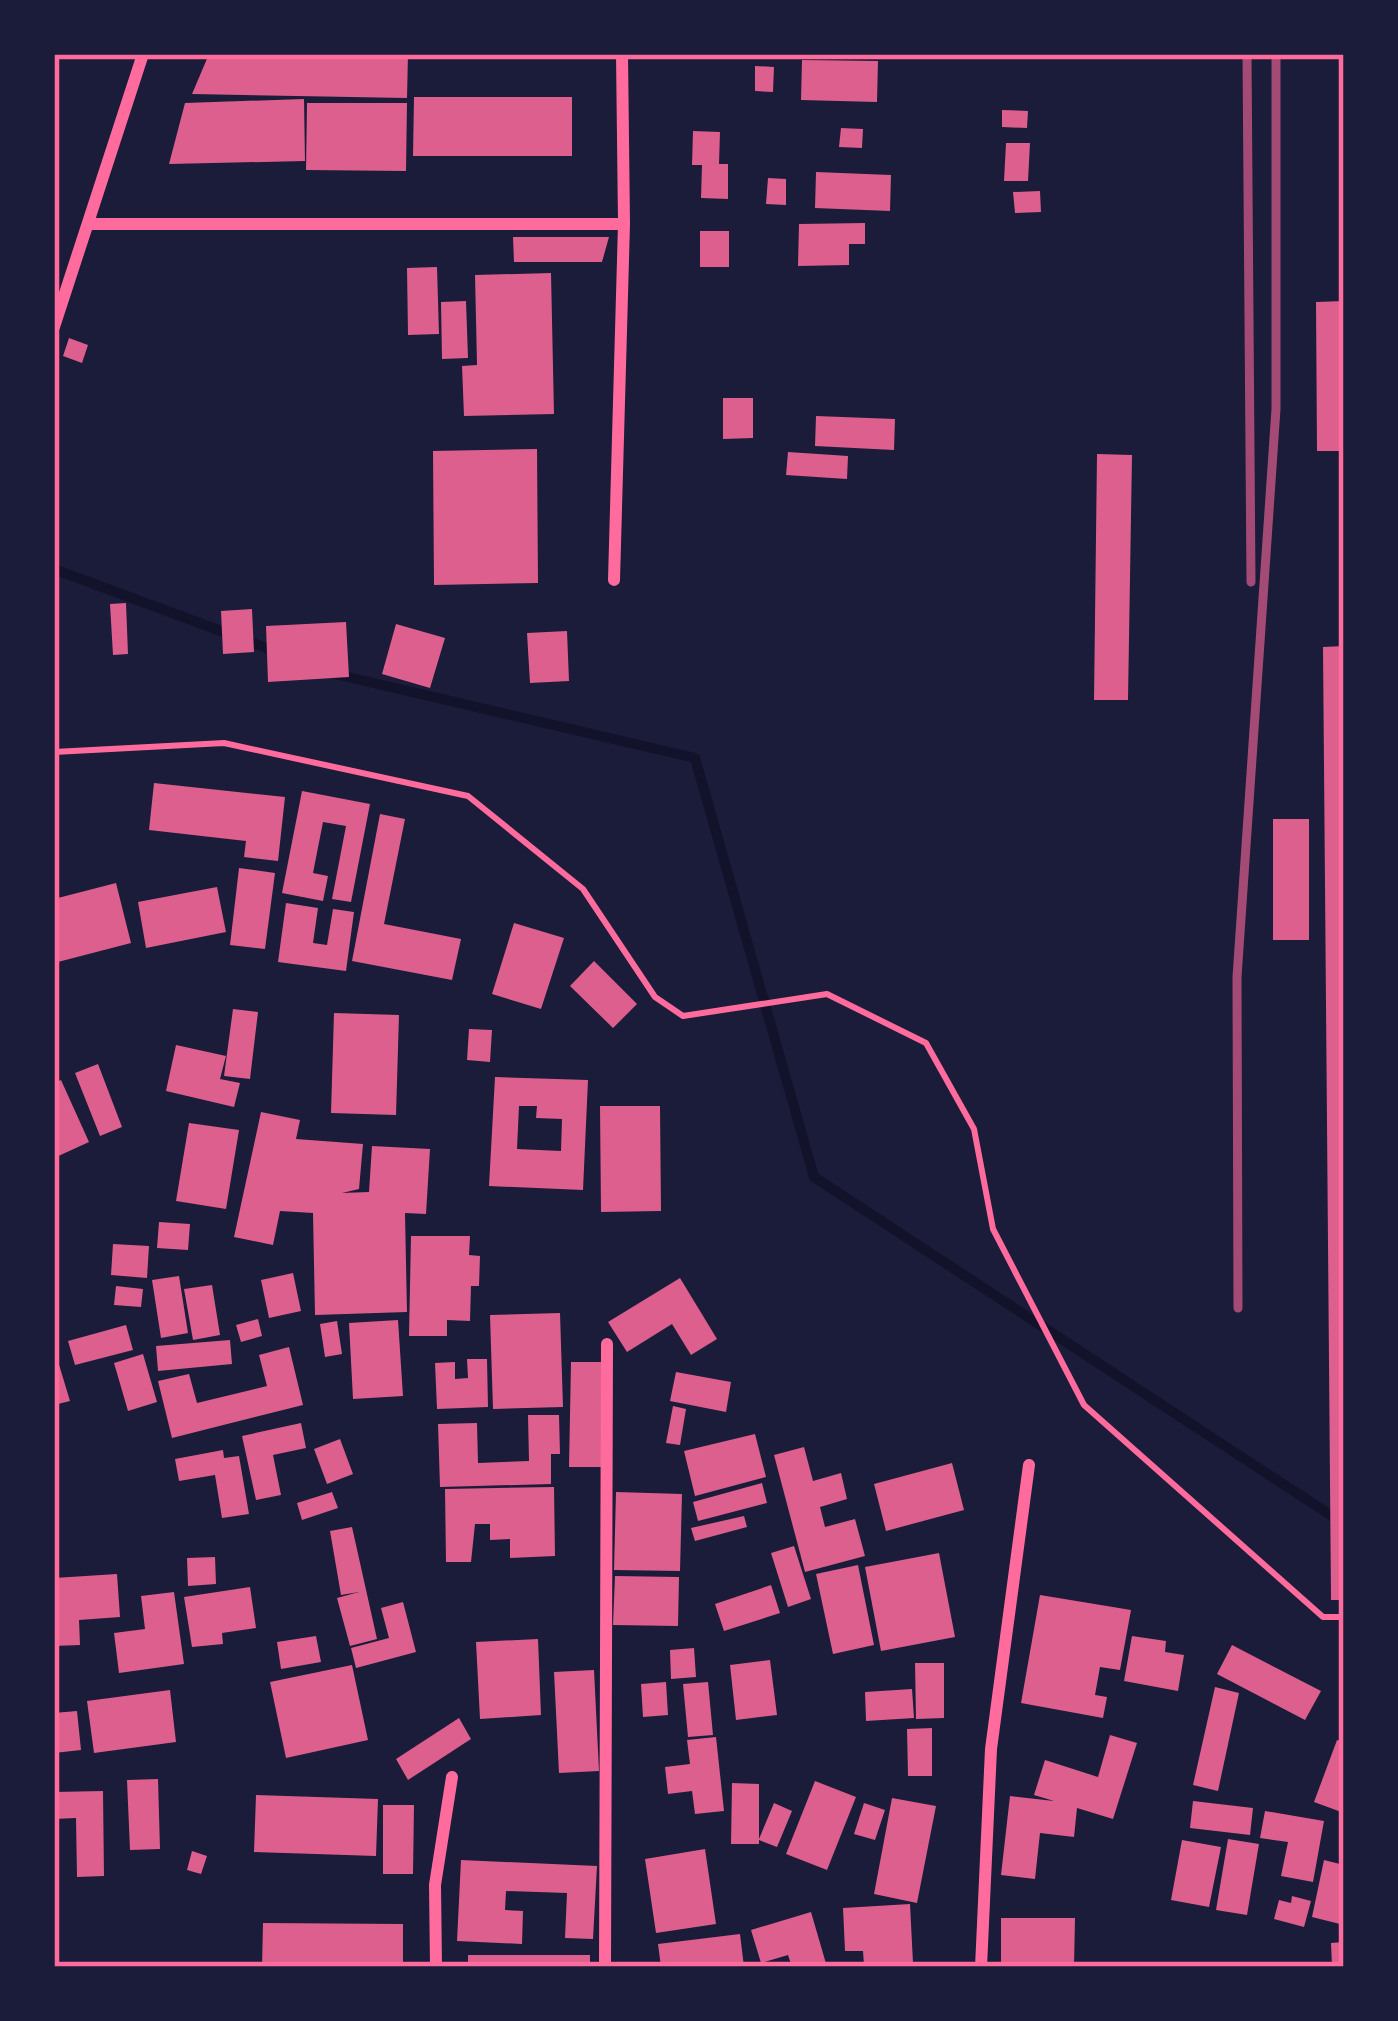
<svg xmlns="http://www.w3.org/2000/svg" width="1398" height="2021" viewBox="0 0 1398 2021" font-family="Mulish,sans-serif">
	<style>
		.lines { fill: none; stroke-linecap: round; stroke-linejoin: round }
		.stream { stroke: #12122b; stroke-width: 10 }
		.building { fill: #dd5f8e; fill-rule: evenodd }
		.path { stroke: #ff6b9d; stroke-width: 6 }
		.minor { stroke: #ff6b9d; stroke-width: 12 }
		.rail { stroke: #a44b75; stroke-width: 9 }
		.neatline { fill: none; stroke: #ff6b9d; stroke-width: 4.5 }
	</style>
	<rect width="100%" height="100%" fill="#1b1b3a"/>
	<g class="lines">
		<path class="stream" d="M 54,569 L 280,653
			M 331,673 L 695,758 L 814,1177 L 1344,1524"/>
	</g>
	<path class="building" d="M 209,54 L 408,54 L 407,98 L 192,94 Z
		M 417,54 L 575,54 L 575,59 L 417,59 Z
		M 802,60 L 878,61 L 877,102 L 801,100 Z
		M 755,66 L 774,67 L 773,92 L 755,91 Z
		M 414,97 L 572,97 L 572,156 L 413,156 Z
		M 304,99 L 305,161 L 169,164 L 185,103 Z
		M 307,103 L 407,103 L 406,171 L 306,170 Z
		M 1002,110 L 1028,111 L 1027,128 L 1002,127 Z
		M 841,128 L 863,129 L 862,148 L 839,147 Z
		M 693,131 L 720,132 L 719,164 L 728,164 L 728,199 L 701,198 L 702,165 L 692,165 Z
		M 1006,143 L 1030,143 L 1028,181 L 1004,181 Z
		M 816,172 L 891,175 L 890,211 L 815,208 Z
		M 768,178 L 786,179 L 786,205 L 766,204 Z
		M 1040,191 L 1041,212 L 1015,213 L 1013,192 Z
		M 865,223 L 865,244 L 849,244 L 849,265 L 798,266 L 799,224 Z
		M 700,231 L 729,231 L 729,267 L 700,267 Z
		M 513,237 L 609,237 L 602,262 L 514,262 Z
		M 437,267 L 439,334 L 408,335 L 407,268 Z
		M 551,273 L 554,414 L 464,416 L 462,366 L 477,365 L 475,275 Z
		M 466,301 L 468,358 L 442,359 L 441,302 Z
		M 1344,301 L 1344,451 L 1317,451 L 1316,302 Z
		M 69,338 L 88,345 L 82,363 L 63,356 Z
		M 723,398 L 753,398 L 753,438 L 723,439 Z
		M 816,416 L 895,419 L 894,450 L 815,446 Z
		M 537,449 L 538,583 L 434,585 L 433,451 Z
		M 788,452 L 848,456 L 847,479 L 786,475 Z
		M 1097,454 L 1132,455 L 1128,700 L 1094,700 Z
		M 126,603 L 128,654 L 113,655 L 110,604 Z
		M 252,609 L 254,652 L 223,654 L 221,611 Z
		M 346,622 L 349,677 L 268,682 L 266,626 Z
		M 396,624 L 445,638 L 430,688 L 382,674 Z
		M 567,631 L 569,681 L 530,683 L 527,633 Z
		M 1344,646 L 1344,1600 L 1331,1600 L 1323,647 Z
		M 154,783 L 285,797 L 278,861 L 244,857 L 246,841 L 149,830 Z
		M 302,791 L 370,804 L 351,902 L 332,899 L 346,826 L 323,822 L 313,873 L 328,876 L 323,901 L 282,893 Z
		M 380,814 L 405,819 L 384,924 L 461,939 L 452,980 L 352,961 Z
		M 1273,819 L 1309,819 L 1309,940 L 1273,940 Z
		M 239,868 L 275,873 L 265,949 L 230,945 Z
		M 116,883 L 131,943 L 54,963 L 54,899 Z
		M 217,887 L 226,932 L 146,948 L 138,902 Z
		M 286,903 L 318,908 L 313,943 L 327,945 L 333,909 L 354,912 L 346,971 L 278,962 Z
		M 514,923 L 564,938 L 541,1009 L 492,994 Z
		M 594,961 L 637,1004 L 613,1028 L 570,986 Z
		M 233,1009 L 258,1012 L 250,1079 L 224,1076 Z
		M 334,1013 L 399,1015 L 396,1115 L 331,1113 Z
		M 469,1029 L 492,1030 L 490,1062 L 467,1060 Z
		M 176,1045 L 226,1056 L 220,1079 L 240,1083 L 234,1107 L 166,1091 Z
		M 98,1064 L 122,1127 L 100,1136 L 75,1073 Z
		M 495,1077 L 588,1080 L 583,1190 L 489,1186 ZM 519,1106 L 537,1106 L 536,1118 L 562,1119 L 561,1151 L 517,1149 Z
		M 61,1080 L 89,1142 L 54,1158 L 54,1083 Z
		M 600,1106 L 660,1106 L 661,1211 L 601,1212 Z
		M 261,1112 L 300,1120 L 296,1139 L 363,1144 L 359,1189 L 342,1193 L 369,1192 L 372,1146 L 430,1149 L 426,1214 L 405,1213 L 407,1312 L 315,1315 L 313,1213 L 280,1211 L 273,1245 L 234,1237 Z
		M 189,1123 L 239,1130 L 226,1209 L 176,1201 Z
		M 159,1222 L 190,1224 L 188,1250 L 157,1248 Z
		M 411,1236 L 470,1236 L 469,1255 L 480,1256 L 479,1286 L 471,1286 L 470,1321 L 447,1320 L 447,1336 L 409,1336 Z
		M 113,1244 L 149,1246 L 147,1278 L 111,1275 Z
		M 293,1273 L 301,1311 L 269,1318 L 261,1280 Z
		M 179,1276 L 188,1333 L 161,1338 L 152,1280 Z
		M 680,1278 L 717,1339 L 691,1355 L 672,1324 L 627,1352 L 608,1322 Z
		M 212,1285 L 220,1335 L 193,1340 L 184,1289 Z
		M 116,1286 L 143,1289 L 141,1307 L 114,1305 Z
		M 560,1313 L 563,1407 L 493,1409 L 490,1315 Z
		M 258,1319 L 262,1336 L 241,1342 L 236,1325 Z
		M 398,1320 L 403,1396 L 353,1399 L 349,1323 Z
		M 337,1321 L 342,1354 L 325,1357 L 320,1324 Z
		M 126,1325 L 133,1350 L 75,1365 L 68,1341 Z
		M 230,1340 L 232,1364 L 158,1371 L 156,1346 Z
		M 289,1347 L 303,1405 L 172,1438 L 158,1381 L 189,1374 L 197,1403 L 267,1386 L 259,1355 Z
		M 54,1348 L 70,1401 L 54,1405 Z
		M 143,1354 L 157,1402 L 128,1411 L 114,1363 Z
		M 467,1359 L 487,1359 L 488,1407 L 437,1409 L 435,1363 L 455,1362 L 455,1379 L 468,1378 Z
		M 571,1362 L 604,1362 L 603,1467 L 569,1467 Z
		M 676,1372 L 731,1382 L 726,1412 L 670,1401 Z
		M 673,1406 L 686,1409 L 680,1445 L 666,1443 Z
		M 528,1415 L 559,1415 L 560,1454 L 551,1454 L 551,1484 L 440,1487 L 438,1424 L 477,1423 L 478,1463 L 529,1461 Z
		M 301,1423 L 306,1448 L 273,1455 L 281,1495 L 256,1500 L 242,1436 Z
		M 755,1434 L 766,1477 L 695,1496 L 684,1451 Z
		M 340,1439 L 353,1474 L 327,1484 L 314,1449 Z
		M 804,1447 L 813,1481 L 841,1473 L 847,1499 L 820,1507 L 825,1527 L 855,1519 L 865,1556 L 805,1572 L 774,1455 Z
		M 223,1450 L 224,1458 L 239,1456 L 249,1514 L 222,1518 L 215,1475 L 179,1481 L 175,1459 Z
		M 952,1463 L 964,1510 L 886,1531 L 874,1484 Z
		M 762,1483 L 767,1503 L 698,1521 L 693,1502 Z
		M 554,1487 L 555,1556 L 510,1558 L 510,1539 L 490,1540 L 490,1524 L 475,1524 L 471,1562 L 446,1562 L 445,1489 Z
		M 332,1492 L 338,1508 L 302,1520 L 297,1503 Z
		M 616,1492 L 682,1494 L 680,1571 L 614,1570 Z
		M 744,1516 L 747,1527 L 695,1541 L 691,1528 Z
		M 352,1527 L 377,1639 L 350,1646 L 337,1598 L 359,1592 L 341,1595 L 330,1531 Z
		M 794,1546 L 811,1599 L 788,1607 L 771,1553 Z
		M 939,1553 L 955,1637 L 881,1651 L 865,1567 Z
		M 215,1557 L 216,1584 L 188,1586 L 187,1558 Z
		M 858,1565 L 874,1645 L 833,1654 L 816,1574 Z
		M 117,1574 L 120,1617 L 79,1620 L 80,1645 L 54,1646 L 54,1578 Z
		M 615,1576 L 679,1577 L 678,1626 L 613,1625 Z
		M 771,1585 L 780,1613 L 724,1631 L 715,1604 Z
		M 250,1587 L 256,1628 L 222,1633 L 223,1644 L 192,1647 L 184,1597 Z
		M 174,1592 L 184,1664 L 119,1673 L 114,1633 L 145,1629 L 141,1596 Z
		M 1040,1595 L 1131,1610 L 1120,1670 L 1100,1667 L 1095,1695 L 1107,1697 L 1103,1718 L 1021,1703 Z
		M 403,1602 L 416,1652 L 356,1668 L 351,1648 L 389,1638 L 381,1608 Z
		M 316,1636 L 321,1662 L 281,1669 L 277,1642 Z
		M 1132,1636 L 1166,1641 L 1165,1652 L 1184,1655 L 1178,1691 L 1124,1681 Z
		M 538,1639 L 541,1715 L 480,1719 L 476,1642 Z
		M 1232,1645 L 1321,1691 L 1305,1720 L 1217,1674 Z
		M 694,1648 L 696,1677 L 671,1679 L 670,1650 Z
		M 770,1660 L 777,1715 L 736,1720 L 730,1665 Z
		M 915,1663 L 944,1663 L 944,1718 L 916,1719 Z
		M 352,1665 L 368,1740 L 286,1758 L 270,1682 Z
		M 594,1670 L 599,1771 L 559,1773 L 554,1672 Z
		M 666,1682 L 668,1715 L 643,1717 L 641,1684 Z
		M 708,1682 L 713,1735 L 688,1737 L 683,1684 Z
		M 1215,1687 L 1239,1693 L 1218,1791 L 1193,1785 Z
		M 912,1689 L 914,1718 L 866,1721 L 865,1692 Z
		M 170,1690 L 176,1742 L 94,1753 L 87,1701 Z
		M 77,1711 L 81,1750 L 54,1753 L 54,1713 Z
		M 459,1718 L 471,1739 L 408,1780 L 396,1759 Z
		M 932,1728 L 932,1776 L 908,1776 L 907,1729 Z
		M 1110,1735 L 1137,1743 L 1113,1819 L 1077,1808 L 1074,1837 L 1040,1833 L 1035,1879 L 1001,1875 L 1010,1796 L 1054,1801 L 1034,1795 L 1045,1760 L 1098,1777 Z
		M 716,1737 L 724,1811 L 695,1814 L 692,1791 L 668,1794 L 665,1767 L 690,1764 L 687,1740 Z
		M 1337,1740 L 1344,1742 L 1344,1813 L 1314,1802 Z
		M 158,1779 L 160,1849 L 130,1850 L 127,1780 Z
		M 815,1781 L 856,1797 L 827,1870 L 786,1854 Z
		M 732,1783 L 759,1784 L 759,1839 L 774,1803 L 792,1811 L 777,1847 L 759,1840 L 759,1844 L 731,1844 Z
		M 103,1791 L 104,1876 L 77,1877 L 76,1818 L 54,1819 L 54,1792 Z
		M 256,1795 L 378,1799 L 376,1856 L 254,1852 Z
		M 892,1798 L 936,1806 L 917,1903 L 874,1894 Z
		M 1193,1801 L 1253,1808 L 1250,1835 L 1190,1828 Z
		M 864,1803 L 885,1810 L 875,1840 L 854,1834 Z
		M 383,1805 L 414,1805 L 413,1874 L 383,1874 Z
		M 1265,1811 L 1324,1821 L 1313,1882 L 1281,1876 L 1288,1842 L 1260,1838 Z
		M 1228,1839 L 1259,1844 L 1247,1915 L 1216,1910 Z
		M 1182,1840 L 1221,1847 L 1209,1907 L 1171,1900 Z
		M 705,1849 L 716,1924 L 656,1933 L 645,1859 Z
		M 192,1851 L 207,1856 L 201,1874 L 187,1870 Z
		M 461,1860 L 597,1866 L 593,1939 L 565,1938 L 567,1893 L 506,1891 L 505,1910 L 523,1911 L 522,1944 L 457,1941 Z
		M 1324,1860 L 1344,1865 L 1340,1924 L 1312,1917 Z
		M 1292,1896 L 1311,1901 L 1304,1927 L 1274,1919 L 1279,1900 L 1291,1903 Z
		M 910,1904 L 913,1963 L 864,1965 L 863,1951 L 845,1951 L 843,1908 Z
		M 811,1912 L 827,1967 L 792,1967 L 788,1955 L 761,1963 L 751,1930 Z
		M 1001,1918 L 1075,1918 L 1074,1967 L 1001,1967 Z
		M 263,1923 L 403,1924 L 403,1967 L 262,1967 Z
		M 740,1934 L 744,1967 L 661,1967 L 658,1944 Z
		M 1344,1942 L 1344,1967 L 1332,1967 L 1331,1943 Z
		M 468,1955 L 590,1955 L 590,1967 L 468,1967 Z"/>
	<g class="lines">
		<path class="path" d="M 54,752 L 224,743 L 468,796 L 583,889 L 655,997 L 683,1016 L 827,994 L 926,1043 L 974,1129 L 993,1229 L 1084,1405 L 1323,1617 L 1344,1617"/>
		<path class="minor" d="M 90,224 L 624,224
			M 54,327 L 143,54
			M 614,580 L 624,224 L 622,54
			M 436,1967 L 435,1885 L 452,1777
			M 605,1967 L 607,1344
			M 981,1967 L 991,1749 L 1029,1465"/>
		<path class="rail" d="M 1247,54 L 1251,582
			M 1238,1308 L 1237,977 L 1276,409 L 1276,54"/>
	</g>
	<rect width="1398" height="2021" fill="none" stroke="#1b1b3a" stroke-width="114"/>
	<rect x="57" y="57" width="1284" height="1907" class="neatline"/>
</svg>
